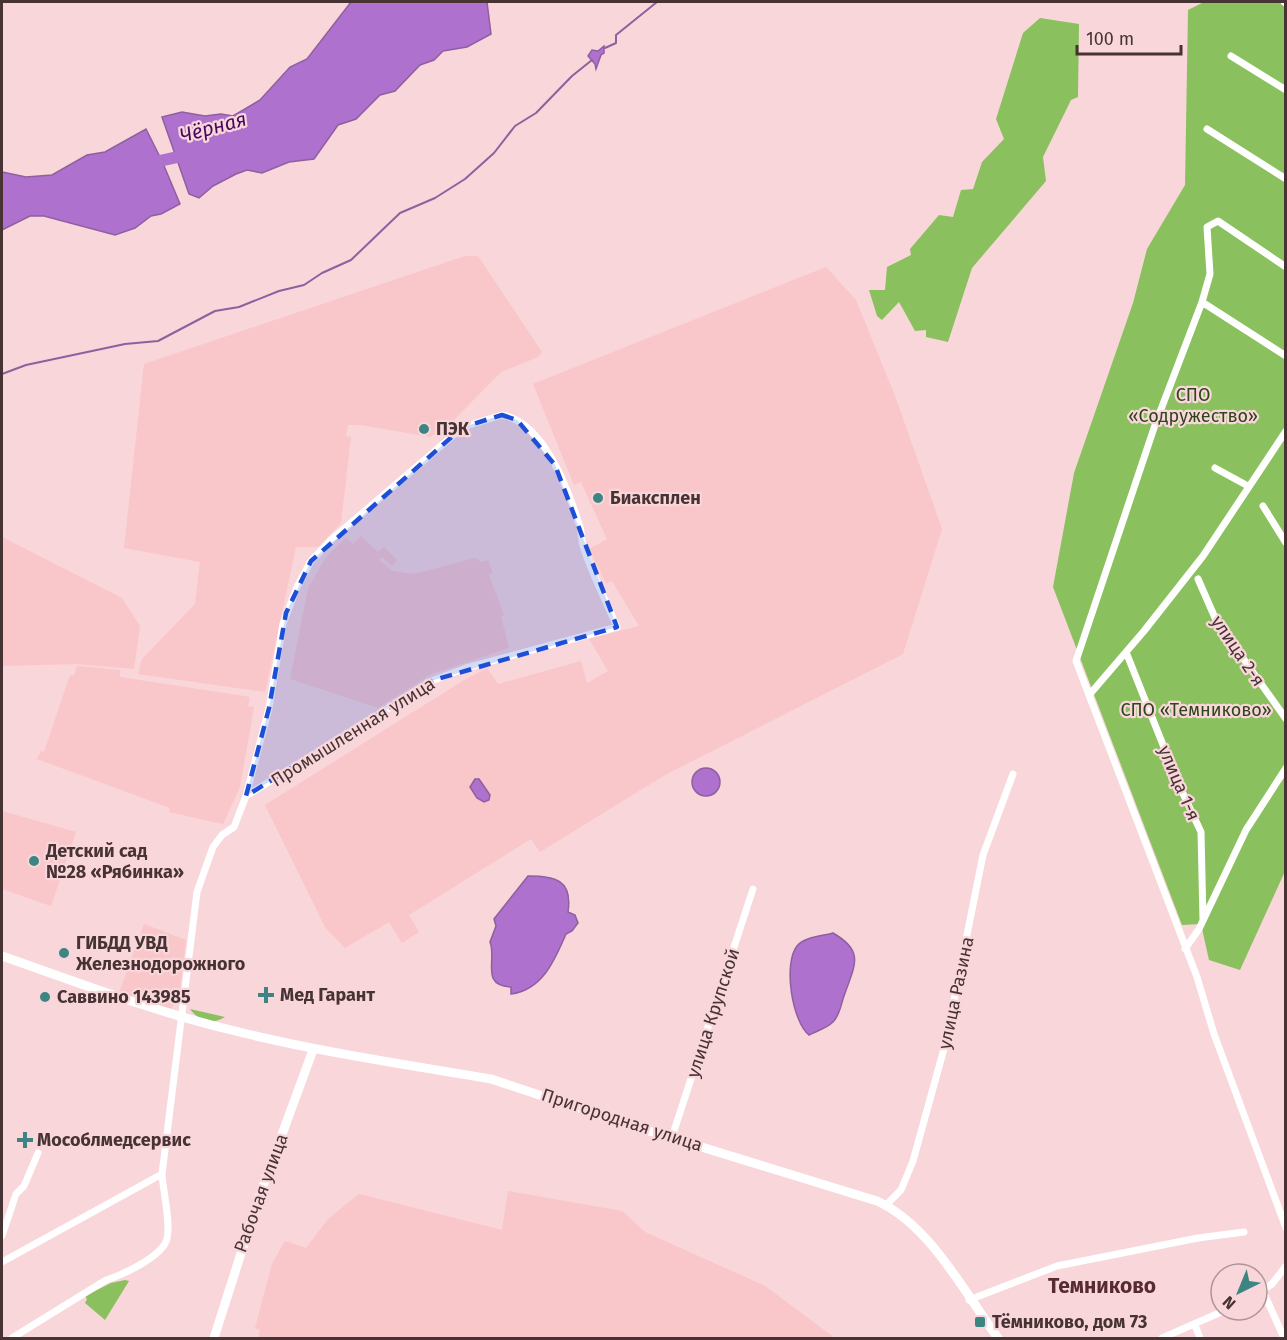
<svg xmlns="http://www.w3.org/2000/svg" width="1287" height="1340" viewBox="0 0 1287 1340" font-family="'Fira Sans',sans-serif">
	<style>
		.built { fill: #f9c6ca }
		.green { fill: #8ac05d }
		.water { fill: #ae72ce; stroke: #8f5fa0; stroke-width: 1.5 }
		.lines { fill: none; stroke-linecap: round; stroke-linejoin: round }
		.stream { stroke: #8f5fa0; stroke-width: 2 }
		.river { stroke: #ae72ce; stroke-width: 12 }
		.minor { stroke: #fff; stroke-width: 7 }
		.tertiary { stroke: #fff; stroke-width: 9 }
		.marked { fill: #1d4ed8; fill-opacity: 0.2; stroke: #1d4ed8; stroke-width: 4.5; stroke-dasharray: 12 8; stroke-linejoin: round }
		.poi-dot { fill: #3c8582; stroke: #f8d6d9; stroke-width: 2 }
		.labels { text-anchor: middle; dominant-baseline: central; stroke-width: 4.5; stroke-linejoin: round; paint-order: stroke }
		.park-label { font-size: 18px; fill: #2e451c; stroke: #f8d6d9 }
		.poi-label { font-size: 18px; font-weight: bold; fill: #473234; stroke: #f8d6d9; text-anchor: start }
		.street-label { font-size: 18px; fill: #473234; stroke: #f8d6d9 }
		.water-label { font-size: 20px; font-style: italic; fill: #45075f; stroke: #f8d6d9 }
		.quarter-label { font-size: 21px; font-weight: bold; fill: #562b31; stroke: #f8d6d9 }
	</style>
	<rect width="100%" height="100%" fill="#f8d6d9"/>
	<path class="built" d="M 465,256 L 478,256 L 542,352 L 538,357 L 501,372 L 446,428 L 430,437 L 361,425 L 348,425 L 346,436 L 351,437 L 341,523 L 318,547 L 296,547 L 265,692 L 138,674 L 142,659 L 195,604 L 200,562 L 124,548 L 144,364 Z
		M 826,267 L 856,300 L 895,396 L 942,529 L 903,654 L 665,775 L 540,852 L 531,839 L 409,915 L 419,932 L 402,943 L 389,922 L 345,948 L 325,927 L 265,805 L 461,682 L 487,668 L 498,684 L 581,661 L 587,683 L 608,671 L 589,639 L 639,626 L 612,581 L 606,583 L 589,549 L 607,539 L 581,482 L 574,485 L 533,384 Z
		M 361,536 L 378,552 L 384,547 L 397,560 L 392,566 L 382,557 L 379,560 L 393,571 L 414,574 L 475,558 L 482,562 L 488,560 L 493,573 L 489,575 L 504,615 L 501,616 L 509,648 L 431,674 L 378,708 L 290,679 L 308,588 L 326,557 L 346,538 L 353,544 Z
		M 2,537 L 122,598 L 140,626 L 134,669 L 76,664 L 2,666 Z
		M 77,666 L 120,670 L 120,677 L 250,697 L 248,706 L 254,707 L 240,787 L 223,824 L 169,812 L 170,808 L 37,759 L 41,751 L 44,752 L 70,675 L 74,676 Z
		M 2,811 L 76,832 L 51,906 L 2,889 Z
		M 144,924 L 186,940 L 179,998 L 171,1009 L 119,993 Z
		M 508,1191 L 622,1211 L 645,1232 L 765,1286 L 835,1338 L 258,1338 L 260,1330 L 255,1328 L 272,1264 L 285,1241 L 306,1248 L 328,1219 L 359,1194 L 502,1230 Z"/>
	<path class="green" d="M 1204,2 L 1285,2 L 1286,869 L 1240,970 L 1209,960 L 1201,924 L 1182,925 L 1053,587 L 1074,473 L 1133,303 L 1147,249 L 1185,185 L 1188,10 Z
		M 1040,18 L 1079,24 L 1078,97 L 1071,100 L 1043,157 L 1046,181 L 972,268 L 948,342 L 926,337 L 926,330 L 915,331 L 899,302 L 882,320 L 877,316 L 869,290 L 885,290 L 887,267 L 911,255 L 910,249 L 939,215 L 953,217 L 961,190 L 973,189 L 982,162 L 1004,139 L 996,119 L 1023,33 Z
		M 190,1009 L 225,1017 C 212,1025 199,1021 190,1009 Z
		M 125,1280 L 129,1281 L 105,1320 L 85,1303 L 87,1299 L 85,1296 L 111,1283 Z"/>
	<path class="water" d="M 351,2 L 487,2 L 491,34 L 467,47 L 443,51 L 434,60 L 420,65 L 395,91 L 380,95 L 356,119 L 338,125 L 314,159 L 289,162 L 262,173 L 247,170 L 236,174 L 213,186 L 199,198 L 189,194 L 162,117 L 182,112 L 205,116 L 221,114 L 233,116 L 245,109 L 260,100 L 290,67 L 307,59 Z
		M 604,46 L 604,53 L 601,55 L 596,69 L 595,64 L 588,56 L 592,50 L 598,51 Z
		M 146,129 L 162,161 L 180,204 L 161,214 L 151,216 L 135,228 L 115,235 L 44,216 L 30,216 L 2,230 L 2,172 L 26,177 L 52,175 L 87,155 L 105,152 Z
		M692 782a14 14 0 1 1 28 0a14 14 0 1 1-28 0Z
		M 475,779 L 479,779 L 490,795 L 489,800 L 484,802 L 477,798 L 470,787 Z
		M 528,876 C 554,876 573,879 568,912 L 575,915 L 578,923 L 572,931 L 566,934 C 555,959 543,990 511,994 L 511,987 C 480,986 497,959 490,942 L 496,926 L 494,919 Z
		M 833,933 C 866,952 854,966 844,996 C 841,1004 840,1015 833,1022 C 827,1028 817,1031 809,1035 C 792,1021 783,964 797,946 C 804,937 822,936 833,933 Z"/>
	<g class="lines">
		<path class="stream" d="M 605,48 L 616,43 L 616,35 L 657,2
			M 2,374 L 26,365 L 125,344 L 158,341 L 215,311 L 239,307 L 279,291 L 304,285 L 322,273 L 351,260 L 400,213 L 435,198 L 465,179 L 494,153 L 515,126 L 536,113 L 572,76 L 592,60"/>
		<path class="river" d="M 146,164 L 191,154"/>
		<path class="minor" d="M 1284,2 L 1286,3
			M 1231,56 L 1286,90
			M 1207,129 L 1286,179
			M 1286,267 L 1218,221 L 1207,227 L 1210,274 L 1202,302 L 1155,425 L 1076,661 L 1197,977 L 1214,1034 L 1286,1228
			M 1202,302 L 1286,356
			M 1215,468 L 1248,486
			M 1263,506 L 1286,543
			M 1198,579 L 1216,620 L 1286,719
			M 1126,652 L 1179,785 L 1201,832 L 1203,920
			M 1090,694 L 1144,631 L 1203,556 L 1286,431
			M 1185,949 L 1199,929 L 1246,830 L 1286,768
			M 672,1137 L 753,889
			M 886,1205 L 901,1190 L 913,1161 L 945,1045 L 983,855 L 1013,774
			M 2,1236 L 16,1194 L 24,1186 L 38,1153
			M 2,1262 L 162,1174 L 197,892 L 213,847 L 222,835 L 234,827 L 246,796 L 269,708 L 283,624 L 297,587 L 311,561 L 332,539 L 463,427 L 502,415 C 543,422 568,489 579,524 C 582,531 581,539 583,546 C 592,574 606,601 617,627 L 466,668 L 434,680 L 246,796
			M 1263,1291 L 1284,1338
			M 1257,1294 L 1272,1284 L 1286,1266
			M 969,1300 L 1057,1266 L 1198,1238 L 1244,1232
			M 1195,1325 L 1200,1338
			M 12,1338 L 106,1280 C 122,1275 162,1257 167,1239 C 171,1223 163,1191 162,1174
			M 1162,1338 L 1226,1310"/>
		<path class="tertiary" d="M 2,956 C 76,982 150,1010 227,1029 C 314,1051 402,1064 491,1079 L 630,1125 L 877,1201 C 930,1225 964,1292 998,1338
			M 214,1338 L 259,1197 L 313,1050"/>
	</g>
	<path class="marked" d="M 502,415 L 517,420 L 555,465 L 617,627 L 434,680 L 246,796 L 269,708 L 286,613 L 311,561 L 463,427 Z"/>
	<g class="poi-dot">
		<circle cx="424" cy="429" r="6"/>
		<circle cx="598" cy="498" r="6"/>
		<circle cx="34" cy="861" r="6"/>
		<circle cx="64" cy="953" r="6"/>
		<path d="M263 986h6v6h6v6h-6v6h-6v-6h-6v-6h6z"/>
		<circle cx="45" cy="997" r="6"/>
		<path d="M22 1131h6v6h6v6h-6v6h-6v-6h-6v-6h6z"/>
		<rect x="974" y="1316" width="12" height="12" rx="3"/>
	</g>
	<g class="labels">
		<g class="park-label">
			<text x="1193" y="395">СПО<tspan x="1193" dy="21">«Содружество»</tspan></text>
			<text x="1196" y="710">СПО «Темниково»</text>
		</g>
		<g class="poi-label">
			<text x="436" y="429">ПЭК</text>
			<text x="610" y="498">Биаксплен</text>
			<text x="46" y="851">Детский сад<tspan x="46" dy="21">№28 «Рябинка»</tspan></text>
			<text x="76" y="943">ГИБДД УВД<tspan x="76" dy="21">Железнодорожного</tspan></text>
			<text x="280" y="995">Мед Гарант</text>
			<text x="57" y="997">Саввино 143985</text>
			<text x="37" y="1140">Мособлмедсервис</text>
			<text x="992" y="1322">Тёмниково, дом 73</text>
		</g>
		<g class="street-label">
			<text transform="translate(1238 651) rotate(56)">улица 2-я</text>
			<text transform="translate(353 732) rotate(-32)">Промышленная улица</text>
			<text transform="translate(1179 783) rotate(67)">улица 1-я</text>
			<text transform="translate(956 993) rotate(-78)">улица Разина</text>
			<text transform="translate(713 1013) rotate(-72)">улица Крупской</text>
			<text transform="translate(622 1120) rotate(18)">Пригородная улица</text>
			<text transform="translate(261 1193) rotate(-70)">Рабочая улица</text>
		</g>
		<g class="water-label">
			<text transform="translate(213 127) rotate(-15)">Чёрная</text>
		</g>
		<g class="quarter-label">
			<text x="1102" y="1286">Темниково</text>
		</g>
	</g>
	<rect width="1287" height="1340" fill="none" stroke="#473234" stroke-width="6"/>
	<g transform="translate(1239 1292) rotate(223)"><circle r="28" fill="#f8d6d9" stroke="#b19497" stroke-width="1.5"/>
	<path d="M0-4.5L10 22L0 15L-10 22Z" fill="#3c8582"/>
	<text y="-9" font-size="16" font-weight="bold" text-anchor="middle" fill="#473234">N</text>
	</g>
	<path d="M1077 45v9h104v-9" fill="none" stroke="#473234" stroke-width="3"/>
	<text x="1086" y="45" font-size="18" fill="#473234" stroke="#f8d6d9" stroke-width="4.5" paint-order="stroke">100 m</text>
</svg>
